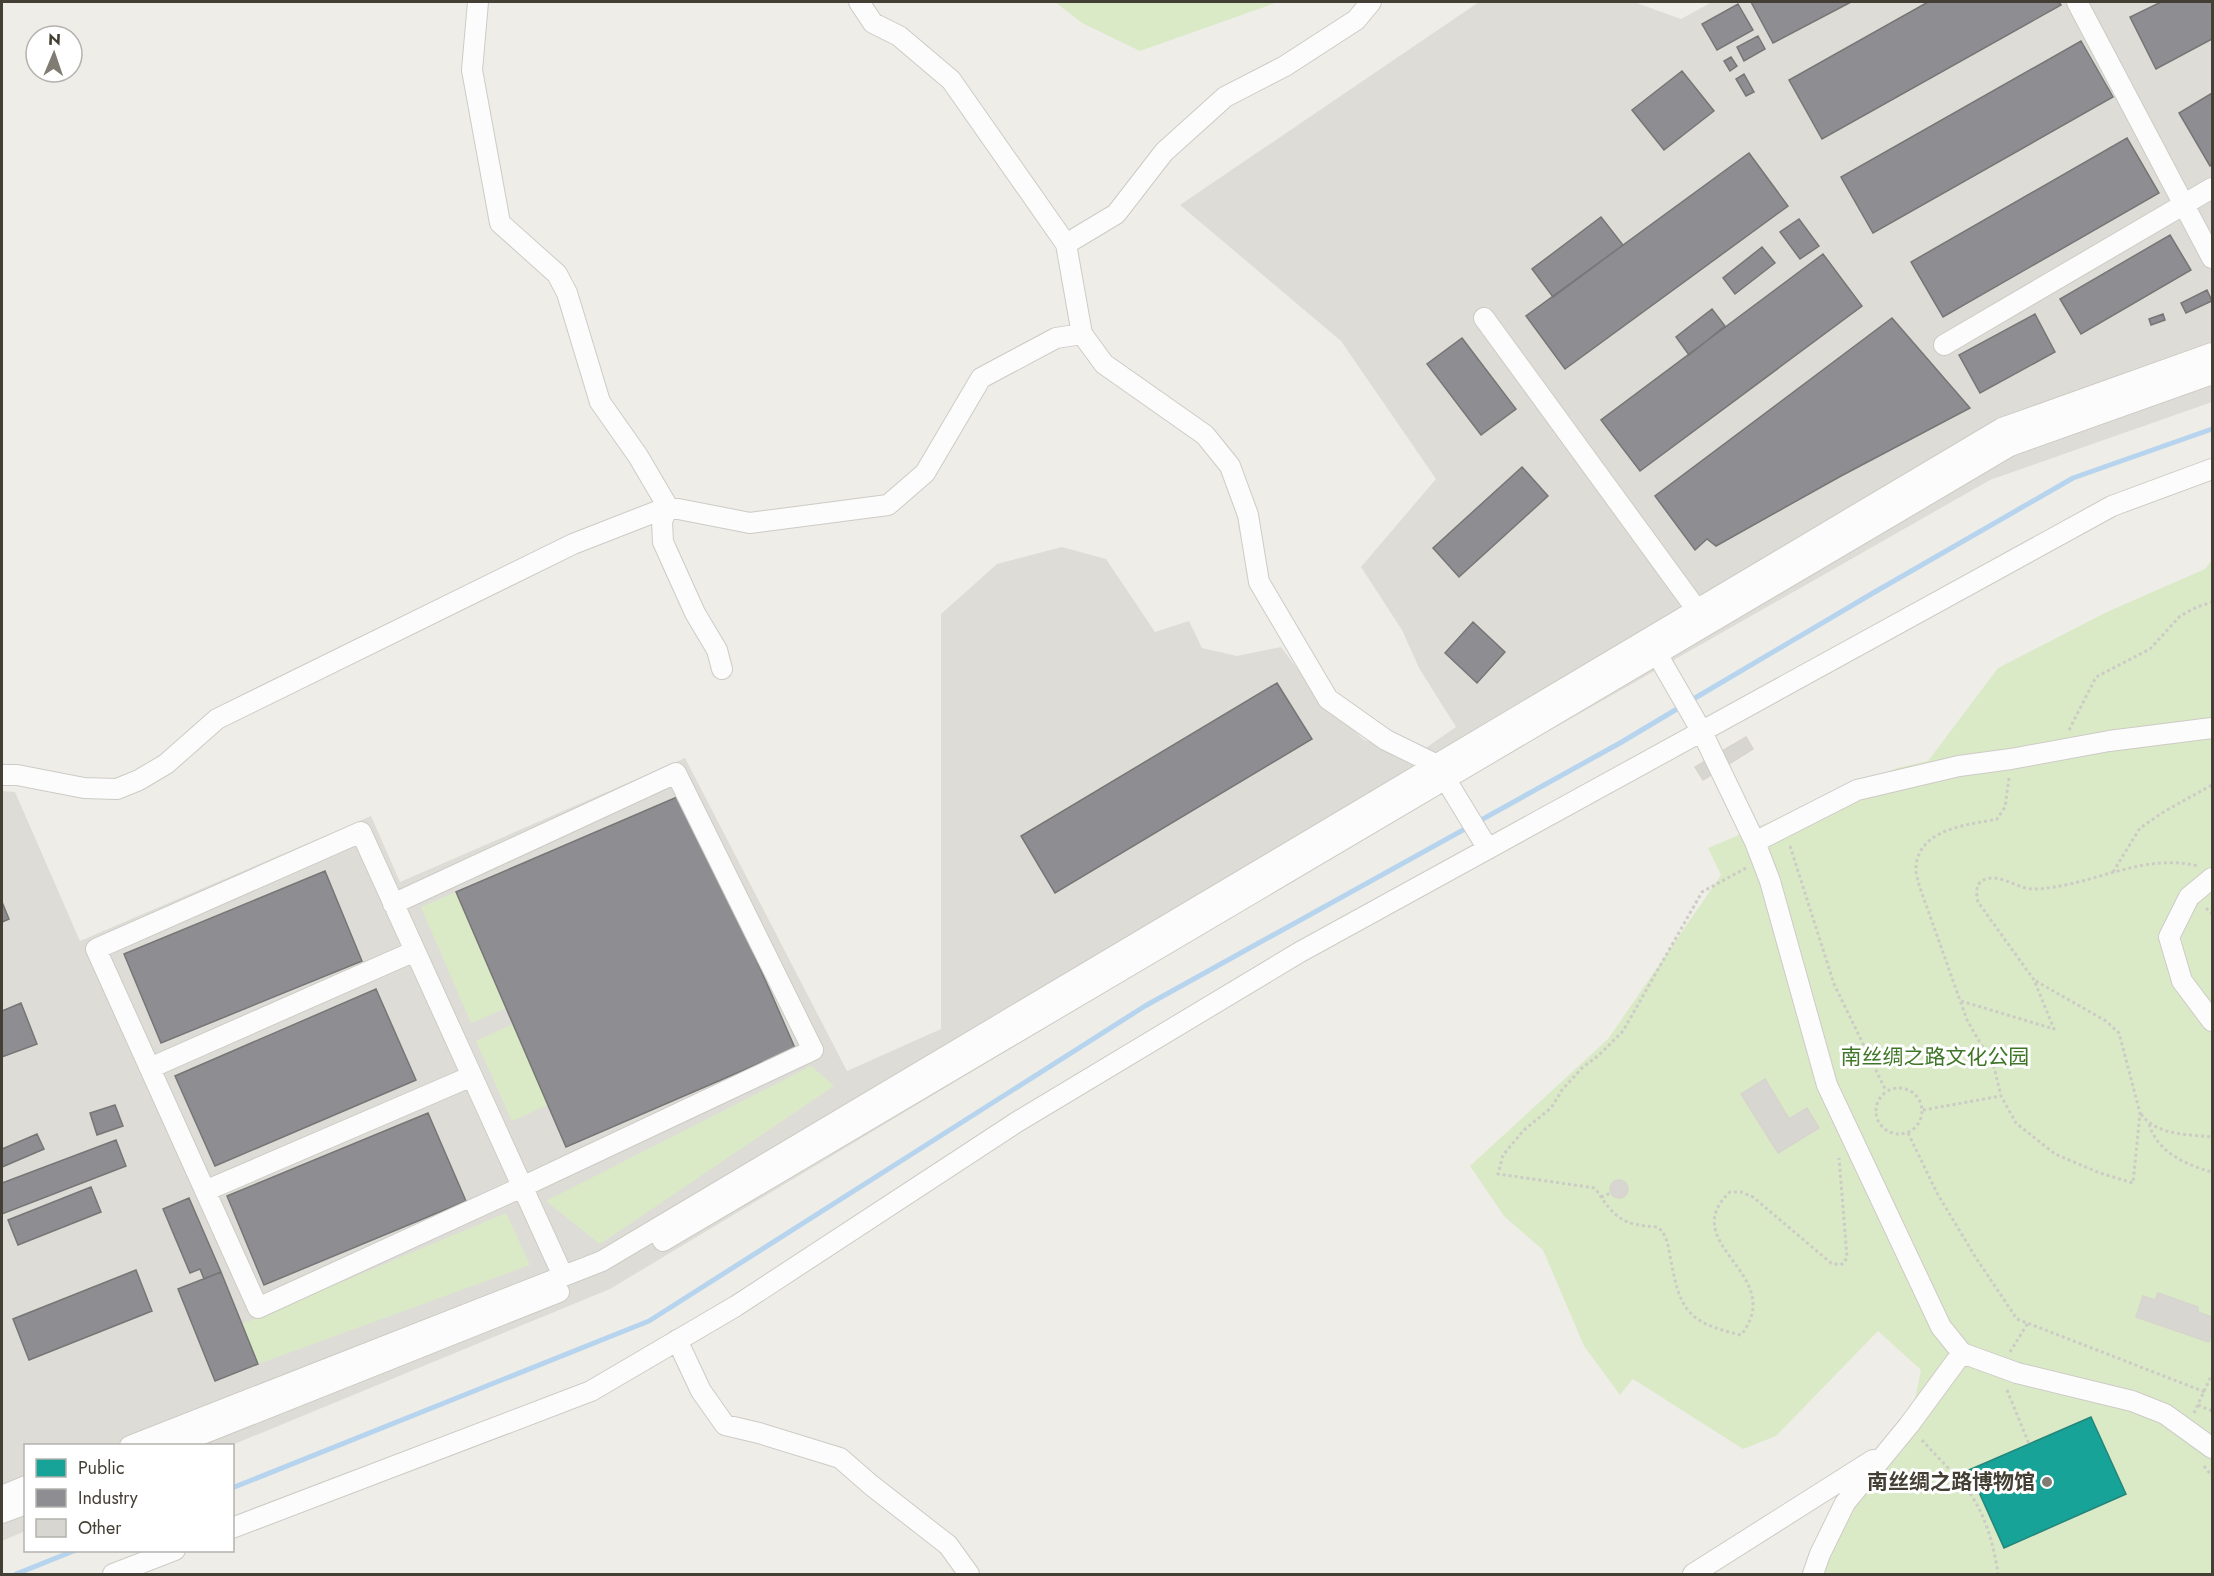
<svg xmlns="http://www.w3.org/2000/svg" width="2214" height="1576" viewBox="0 0 2214 1576" font-family="Jost,'Noto Sans SC',sans-serif">
	<style>
		.industrial { fill: #dedcd6 }
		.green { fill: #daeac7 }
		.public { fill: #17a398; stroke: #24857a; stroke-width: 1.5 }
		.industry { fill: #8d8d92; stroke: #777676; stroke-width: 1.5 }
		.lines { fill: none; stroke-linecap: round; stroke-linejoin: round }
		.stream { stroke: #b7d4ee; stroke-width: 5 }
		.building { fill: #d8d6d0; stroke: #d7d4ce; stroke-width: 1.5 }
		.minor-casing { stroke: #cdcbc5; stroke-width: 22 }
		.path { stroke: #cdcbc6; stroke-width: 3; stroke-dasharray: 3 3; stroke-linecap: butt }
		.minor { stroke: #fcfcfc; stroke-width: 20 }
		.poi-dot { fill: #807c73; stroke: #fff; stroke-width: 2 }
		.labels { text-anchor: middle; dominant-baseline: central; stroke-width: 6; stroke-linejoin: round; paint-order: stroke }
		.park-label { font-size: 21px; fill: #407627; stroke: #fff }
		.poi-label { font-size: 21px; font-weight: bold; fill: #443f34; stroke: #fff; text-anchor: end }
	</style>
	<rect width="100%" height="100%" fill="#eeede8"/>
	<path class="industrial" d="M 1479,2 L 1634,2 L 1681,19 L 1712,2 L 2212,2 L 2212,402 L 1990,480 L 1356,841 L 610,1289 L 232,1445 L 26,1446 L 25,1531 L 2,1541 L 2,791 L 15,792 L 80,941 L 371,816 L 400,882 L 685,758 L 847,1071 L 941,1029 L 941,614 L 997,564 L 1062,547 L 1106,559 L 1155,632 L 1189,621 L 1202,648 L 1237,656 L 1281,647 L 1318,696 L 1364,740 L 1417,754 L 1456,727 L 1419,668 L 1402,630 L 1361,567 L 1436,479 L 1341,341 L 1180,205 Z"/>
	<path class="green" d="M 1055,2 L 1278,2 L 1140,51 L 1082,23 Z
		M 2212,560 L 2212,1574 L 1821,1574 L 1842,1519 L 1905,1448 L 1921,1370 L 1878,1331 L 1776,1436 L 1743,1449 L 1633,1379 L 1620,1395 L 1584,1346 L 1543,1250 L 1504,1216 L 1470,1166 L 1608,1039 L 1721,875 L 1708,848 L 1897,768 L 1928,761 L 1998,668 L 2107,612 L 2205,569 Z
		M 456,892 L 506,1008 L 471,1023 L 421,907 Z
		M 513,1024 L 548,1105 L 512,1121 L 476,1041 Z
		M 811,1066 L 834,1086 L 600,1244 L 546,1201 Z
		M 506,1213 L 530,1265 L 258,1364 L 242,1324 Z"/>
	<path class="public" d="M 2091,1417 L 2126,1494 L 2004,1548 L 1969,1470 Z"/>
	<path class="industry" d="M 1751,2 L 1851,2 L 1773,43 Z
		M 1928,2 L 2059,2 L 2061,5 L 1822,139 L 1789,80 Z
		M 2161,2 L 2212,2 L 2212,39 L 2156,69 L 2130,17 Z
		M 1738,4 L 1753,30 L 1717,50 L 1702,24 Z
		M 1758,36 L 1765,49 L 1744,61 L 1737,47 Z
		M 2081,41 L 2113,97 L 1873,233 L 1841,177 Z
		M 1731,57 L 1737,66 L 1730,71 L 1724,61 Z
		M 1682,71 L 1714,111 L 1664,150 L 1632,110 Z
		M 1744,74 L 1754,92 L 1746,96 L 1736,79 Z
		M 2212,93 L 2212,164 L 2210,166 L 2179,113 Z
		M 2127,138 L 2159,193 L 1943,317 L 1911,262 Z
		M 1749,153 L 1788,206 L 1565,369 L 1526,316 Z
		M 1601,217 L 1623,245 L 1553,297 L 1532,269 Z
		M 1799,219 L 1819,246 L 1800,259 L 1780,232 Z
		M 2170,235 L 2191,270 L 2081,334 L 2060,299 Z
		M 1762,247 L 1775,263 L 1735,294 L 1723,278 Z
		M 1823,254 L 1862,306 L 1640,471 L 1601,420 Z
		M 2207,290 L 2212,301 L 2186,313 L 2181,303 Z
		M 1712,309 L 1725,326 L 1689,355 L 1676,337 Z
		M 2035,314 L 2055,352 L 1980,393 L 1959,355 Z
		M 2163,314 L 2165,320 L 2151,325 L 2149,319 Z
		M 1892,318 L 1970,408 L 1841,476 L 1716,546 L 1707,539 L 1695,550 L 1655,496 Z
		M 1462,338 L 1516,409 L 1481,435 L 1427,364 Z
		M 1522,467 L 1548,496 L 1459,577 L 1433,548 Z
		M 1473,622 L 1505,652 L 1477,683 L 1445,653 Z
		M 1277,683 L 1312,739 L 1055,893 L 1021,836 Z
		M 684,794 L 795,1048 L 566,1147 L 456,892 Z
		M 325,871 L 362,961 L 161,1043 L 124,954 Z
		M 2,902 L 9,919 L 2,922 Z
		M 376,989 L 416,1080 L 215,1166 L 175,1076 Z
		M 21,1003 L 37,1044 L 2,1057 L 2,1011 Z
		M 115,1105 L 123,1126 L 97,1135 L 90,1113 Z
		M 428,1113 L 466,1201 L 264,1285 L 227,1196 Z
		M 37,1134 L 44,1149 L 2,1167 L 2,1149 Z
		M 116,1140 L 126,1166 L 2,1214 L 2,1183 Z
		M 91,1187 L 101,1212 L 18,1245 L 8,1220 Z
		M 189,1198 L 221,1272 L 204,1279 L 200,1269 L 190,1273 L 163,1209 Z
		M 136,1270 L 152,1311 L 29,1360 L 13,1319 Z
		M 221,1272 L 258,1364 L 215,1381 L 178,1289 Z"/>
	<g class="lines">
		<path class="stream" d="M 1690,701 L 1873,593 L 2073,478 L 2212,429
			M 232,1488 L 649,1321 L 1145,1006 L 1620,743 L 1682,706
			M 16,1574 L 76,1550"/>
	</g>
	<path class="building" d="M 1746,737 L 1753,749 L 1703,780 L 1695,767 Z
		M 1765,1079 L 1789,1119 L 1807,1108 L 1819,1128 L 1778,1153 L 1741,1094 Z
		M1610 1189a9 9 0 1 1 18 0a9 9 0 1 1-18 0Z
		M 2158,1293 L 2198,1307 L 2198,1312 L 2212,1317 L 2212,1331 L 2209,1342 L 2136,1317 L 2143,1296 L 2155,1300 Z"/>
	<g class="lines">
		<defs>
			<path id="minor" d="M 478,2 L 472,70 L 500,223 L 557,274 L 567,293 L 600,402 L 638,456 L 668,507 L 662,521 L 663,542 L 695,613 L 717,650 L 722,669
				M 859,2 L 873,23 L 899,36 L 951,80 L 1066,244 L 1082,334 L 1104,364 L 1205,435 L 1230,466 L 1248,515 L 1259,582 L 1328,699 L 1386,740 L 1437,765 L 1488,849
				M 2077,2 L 2212,258
				M 1066,244 L 1116,214 L 1164,152 L 1225,97 L 1285,66 L 1356,20 L 1371,2
				M 1484,318 L 1697,610
				M 1944,345 L 2212,188
				M 1657,654 L 1702,732 L 1755,842 L 1770,881 L 1827,1085 L 1941,1327 L 1962,1353 L 2017,1373 L 2132,1401 L 2165,1414 L 2212,1448
				M 2,775 L 17,775 L 84,788 L 117,789 L 139,780 L 166,764 L 217,719 L 573,544 L 668,507 L 750,523 L 888,505 L 925,473 L 981,378 L 1056,338 L 1082,334
				M 1755,842 L 1857,790 L 1959,766 L 2011,759 L 2109,741 L 2212,728
				M 2212,878 L 2189,897 L 2169,937 L 2182,981 L 2212,1021
				M 393,904 L 676,773 L 813,1050 L 522,1187 L 258,1308 L 96,949 L 361,832 C 428,980 496,1128 563,1276
				M 150,1068 L 415,951
				M 205,1191 L 472,1076
				M 663,1241 L 2010,446 L 2212,374
				M 677,1340 L 701,1391 L 725,1425 L 759,1433 L 840,1458 L 871,1485 L 948,1545 L 969,1574
				M 130,1446 L 602,1261 L 2002,428 L 2212,353
				M 172,1446 L 559,1292
				M 2,1496 L 26,1486
				M 2,1513 L 26,1504
				M 232,1528 L 591,1391 L 736,1306 L 1017,1122 L 1300,952 L 2112,506 L 2212,469
				M 113,1574 L 175,1550
				M 1693,1574 L 1873,1460
				M 1813,1574 L 1820,1554 L 1845,1503 L 1909,1425 L 1962,1353"/>
		</defs>
		<use href="#minor" class="minor-casing"/>
		<path class="path" d="M 2069,730 L 2096,677 L 2150,649 L 2180,616 L 2197,607 L 2212,602
			M 2009,778 L 2005,807 L 1997,819 C 1968,825 1920,828 1916,866 C 1915,872 1918,879 1919,885 L 1967,1020 L 1994,1067 L 2001,1096 L 2016,1123 L 2055,1154 L 2100,1173 L 2133,1183 L 2140,1113 L 2119,1033 L 2106,1021 L 2034,980
			M 1790,846 L 1834,984 L 1886,1091
			M 1746,868 L 1702,892 L 1623,1031 L 1599,1055 L 1582,1068 L 1562,1090 L 1551,1108 L 1524,1130 L 1503,1155 L 1498,1174 L 1595,1188 C 1615,1218 1621,1225 1658,1227 C 1667,1236 1668,1244 1670,1256 C 1680,1309 1685,1322 1741,1335 C 1789,1274 1674,1244 1730,1192 L 1741,1192 L 1753,1197 L 1831,1263 L 1840,1265 L 1844,1263 L 1847,1257 L 1839,1158
			M 2113,872 L 2140,828 L 2165,811 L 2212,785
			M 2206,908 L 2212,914
			M 1961,1001 L 2054,1029 L 2034,980 L 1978,902 C 1976,893 1975,882 1986,879 C 2002,874 2019,890 2035,889 C 2090,887 2142,852 2198,866
			M1876 1111a23 23 0 1 1 46 0a23 23 0 1 1-46 0Z
			M 1923,1110 L 2001,1096
			M 2141,1114 C 2157,1136 2188,1134 2212,1137
			M 2149,1124 C 2157,1152 2186,1165 2212,1172
			M 1908,1133 L 1937,1193 L 1976,1258 L 2017,1319 L 2205,1392
			M 1601,1197 L 1611,1193
			M 2010,1352 L 2028,1323
			M 2007,1390 L 2029,1444
			M 2198,1405 L 2212,1411
			M 2194,1413 L 2212,1374
			M 1922,1440 C 1937,1457 1955,1474 1969,1492 C 1986,1516 1994,1546 1998,1574
			M 2204,1466 L 2212,1476"/>
		<use href="#minor" class="minor"/>
	</g>
	<circle class="poi-dot" cx="2047" cy="1482" r="6"/>
	<g class="labels">
		<g class="park-label">
			<text x="1935" y="1057">南丝绸之路文化公园</text>
		</g>
		<g class="poi-label">
			<text x="2035" y="1482">南丝绸之路博物馆</text>
		</g>
	</g>
	<rect width="2214" height="1576" fill="none" stroke="#443f34" stroke-width="6"/>
	<rect x="24" y="1444" width="210" height="108" fill="#ffffff" stroke="#b4b2ae" stroke-width="1.5"/>
	<rect x="36" y="1459" width="30" height="18" fill="#17a398" stroke="#b4b2ae" stroke-width="1.5"/>
	<text x="78" y="1474" font-size="18" fill="#443f34">Public</text>
	<rect x="36" y="1489" width="30" height="18" fill="#8d8d92" stroke="#b4b2ae" stroke-width="1.5"/>
	<text x="78" y="1504" font-size="18" fill="#443f34">Industry</text>
	<rect x="36" y="1519" width="30" height="18" fill="#d8d6d0" stroke="#b4b2ae" stroke-width="1.5"/>
	<text x="78" y="1534" font-size="18" fill="#443f34">Other</text>
	<g transform="translate(54 54) rotate(2)"><circle r="28" fill="#ffffff" stroke="#b4b2ae" stroke-width="1.5"/>
	<path d="M0-4.5L10 22L0 15L-10 22Z" fill="#807c73"/>
	<text y="-9" font-size="16" font-weight="bold" text-anchor="middle" fill="#443f34">N</text>
	</g>
</svg>
